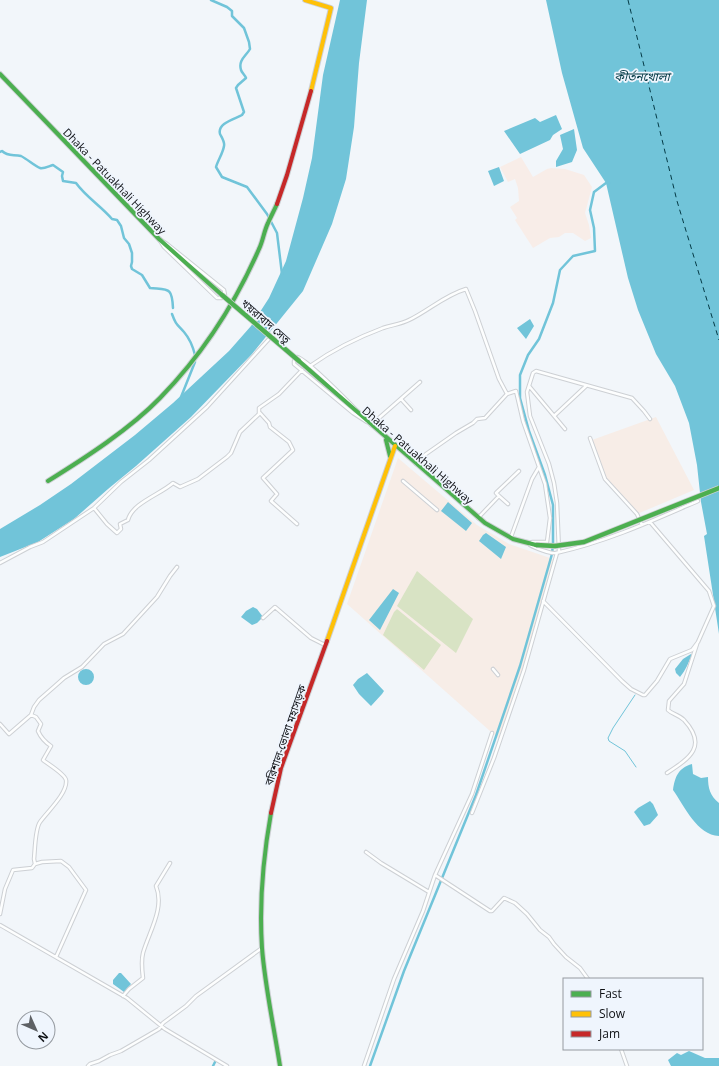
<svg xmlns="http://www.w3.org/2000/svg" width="719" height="1066" viewBox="0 0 719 1066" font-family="'Open Sans','Noto Sans Bengali',sans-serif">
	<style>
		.industrial { fill: #f8ede8 }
		.education { fill: #f7ede7 }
		.green { fill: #d8e3c4 }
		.water { fill: #71c4d9 }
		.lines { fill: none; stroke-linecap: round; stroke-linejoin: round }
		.stream { stroke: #71c4d9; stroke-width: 1 }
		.canal { stroke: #71c4d9; stroke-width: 2.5 }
		.ferry { stroke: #043a46; stroke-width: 1; stroke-dasharray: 5 4; stroke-linecap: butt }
		.street-casing { stroke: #cdd0d4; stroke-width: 4.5 }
		.fast-casing { stroke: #cdd0d4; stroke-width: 6 }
		.slow-casing { stroke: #cdd0d4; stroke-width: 6 }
		.jam-casing { stroke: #cdd0d4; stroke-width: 6 }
		.street { stroke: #fdfefe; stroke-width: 2.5 }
		.fast { stroke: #4caf50; stroke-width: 4 }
		.slow { stroke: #ffc107; stroke-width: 4 }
		.jam { stroke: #c62828; stroke-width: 4 }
		.fast-bridge-casing { stroke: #cfd1d3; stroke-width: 6; stroke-linecap: butt }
		.fast-bridge { stroke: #4caf50; stroke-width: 4.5 }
		.labels { text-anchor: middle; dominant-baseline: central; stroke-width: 3.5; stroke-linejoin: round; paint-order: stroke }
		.street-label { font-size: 11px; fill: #0f1115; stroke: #eff5fd }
		.water-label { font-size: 12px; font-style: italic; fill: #043a46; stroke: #eff5fd }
	</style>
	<rect width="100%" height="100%" fill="#f2f6fa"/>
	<path class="industrial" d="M 521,157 L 533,177 L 547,169 L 551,168 L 565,169 L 584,175 L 592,187 L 585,213 L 589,225 L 591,238 L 585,241 L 573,233 L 565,233 L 559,237 L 550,238 L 533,248 L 515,220 L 517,218 L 510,207 L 519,201 L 518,188 L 515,179 L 508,182 L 500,167 Z"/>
	<path class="education" d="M 656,417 L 694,490 L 637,514 L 605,477 L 592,440 Z
		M 398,458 L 477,525 L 509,544 L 553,559 L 531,643 L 499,739 L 347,604 Z"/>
	<path class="green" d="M 417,571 L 473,619 L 456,653 L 397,606 Z
		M 397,609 L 441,645 L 424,670 L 383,635 L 394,612 Z"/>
	<path class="water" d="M 340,0 L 367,0 L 359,63 L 354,127 L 346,179 L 332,224 L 303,291 L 252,354 L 191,417 L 136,466 L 108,489 L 74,519 L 38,542 L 0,557 L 0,529 L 40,505 L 71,484 L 135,435 L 173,403 L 229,351 L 251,326 L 269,298 L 286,261 L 303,198 L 312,158 L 323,75 Z
		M 546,0 L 719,0 L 719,634 L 704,536 L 707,534 L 701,502 L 697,465 L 689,423 L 675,386 L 656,354 L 638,310 L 628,278 L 606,183 L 583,148 L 562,73 Z
		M 556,115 L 562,129 L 553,135 L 550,140 L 520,154 L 504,131 L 535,118 L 540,122 Z
		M 574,129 L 577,150 L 572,162 L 556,167 L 556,161 L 563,149 L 560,135 Z
		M 499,167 L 504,181 L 494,186 L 488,171 Z
		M 530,319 L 534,326 L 526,339 L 517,328 Z
		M 448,502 L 472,523 L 466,531 L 441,511 Z
		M 486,533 L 506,547 L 501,559 L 479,541 L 483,535 Z
		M 393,589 L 399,593 L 380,630 L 369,620 Z
		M 253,607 L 257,609 L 263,617 L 257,623 L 252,625 L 241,617 L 246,611 Z
		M 691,654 L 692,655 C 688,663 686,670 680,677 L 676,673 L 675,669 L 683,659 Z
		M78 677a8 8 0 1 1 16 0a8 8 0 1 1-16 0Z
		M 367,673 L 384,691 L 382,694 L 371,706 L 359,694 L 353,685 L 358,679 Z
		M 692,764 L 693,774 L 701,778 L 708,777 C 708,788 710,796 719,803 L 719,836 C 697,835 685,807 673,790 C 675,777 678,768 692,764 Z
		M 650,801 L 653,804 L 658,815 L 650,824 L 644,826 L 634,812 L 638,808 Z
		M 119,973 L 121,973 L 131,984 L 124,992 L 113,984 L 113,980 Z
		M 689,1051 L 705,1058 L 719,1058 L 719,1066 L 671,1066 L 668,1060 L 677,1053 L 681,1055 Z"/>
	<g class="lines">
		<path class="stream" d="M 635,695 L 613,728 L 608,738 L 609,741 L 625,751 L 636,767"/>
		<path class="canal" d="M 211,0 L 227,7 L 232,11 L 232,16 L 244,28 L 249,42 L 250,49 C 246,56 238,60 241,70 C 242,73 245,75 246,78 L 238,85 L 236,88 L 244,112 L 242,115 C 235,119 217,123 220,134 C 222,138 225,142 224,146 C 223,153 218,160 216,167 L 222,177 L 247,187 L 267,214 L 277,233 L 282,274
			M 0,152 L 2,151 C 8,157 14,154 21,156 C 27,159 36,167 40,168 C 44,169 49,166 53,165 L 63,172 L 62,176 L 63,181 L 76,183 C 86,197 101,206 112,219 L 117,220 L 121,226 L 124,238 L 129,244 L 132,253 L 132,262 L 131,266 L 132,269 L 142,275 L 150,288 C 169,290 172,287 173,308
			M 172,314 C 176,325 177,324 184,332 C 190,339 193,347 195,355
			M 181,397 L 195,362
			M 213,1066 L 215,1062
			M 370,1066 L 404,971 L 476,795 L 520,666 L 552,554 L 553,543 L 553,505 L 545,475 L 529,431 L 520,398 L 520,375 L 528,355 L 539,339 L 553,303 L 560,270 L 573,256 L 595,251 L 594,228 L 590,210 L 594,192 L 606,183 L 609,183"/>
		<path class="ferry" d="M 628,0 L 677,201 L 719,340"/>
		<defs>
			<path id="street" d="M 159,239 L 167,244 L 224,290 L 225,295 L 222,298 L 217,298 L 164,247 Z
				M 297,357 C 307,359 358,411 367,422 L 353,413 L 294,364 L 294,361 Z
				M 310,366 C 331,351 359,337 383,328 C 392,325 401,324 409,320 C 428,311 445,295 466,289 L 475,311 L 499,379 L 507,394
				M 529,386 L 565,429
				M 401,399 L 411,410
				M 260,413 L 269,423 L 270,427 L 289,442 L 293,450 L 263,478 L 277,494 L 271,501 L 297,524
				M 554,416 L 586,386
				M 371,425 L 420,382
				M 590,438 L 605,479 L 637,514 L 642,525
				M 416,464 L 426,454 L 456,433 L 473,423 L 477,419 L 485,418 L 507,394 L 516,391 L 523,421 L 545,484 L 550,518 L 547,542 L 532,542
				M 403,481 L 437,510
				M 499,496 L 508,504
				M 94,508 L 107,524 L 117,533 L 121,529 L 120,524 L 128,520 C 132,503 161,494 173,483 L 180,487 L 198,479 L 227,457 L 231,453 L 240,432 L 259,414 L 259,408 L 279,394 L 302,370
				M 478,518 L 499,496 L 496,493 L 519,471
				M 511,537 L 532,479 L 539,467
				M 530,545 C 535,548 551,554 556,553 C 606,542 652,521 698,501
				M 559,551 L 557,503 L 554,483 L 549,464 L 530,416 L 527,392 L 533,373 L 536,371 L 632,398 L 644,411 L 650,419
				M 0,563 L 30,547 L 43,542 L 94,508 L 121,482 L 149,460 L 207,407 L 269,339
				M 543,601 L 622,681 L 631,689 L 643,695 L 645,695 L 657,681 L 670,659 L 692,650 L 698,642 L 714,606 L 709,591 L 650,522
				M 263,618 L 275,607 L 311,638 L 325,645
				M 493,669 L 498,675
				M 31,715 L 34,707 L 39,700 L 55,686 L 64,678 L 82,667 L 104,644 L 123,634 L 157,597 L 170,576 L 177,567
				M 0,724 L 9,734 L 31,715 L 36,717 L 41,724 L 38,731 C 41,738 45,742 51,746 L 43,760 C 48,764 65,774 66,780 C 68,793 47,812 40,822 C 35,829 35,850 34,859 L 35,864 L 32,868 L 13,870 L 5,889 L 0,914
				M 667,773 C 690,758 708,746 684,720 C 679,715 672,714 668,710 L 669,701 L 684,684 L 697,644
				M 472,813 L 494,758 L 524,670 L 557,553
				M 366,852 L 381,863 L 429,892
				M 35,864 L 42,862 L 61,861 L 69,867 L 86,890 L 56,957
				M 435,875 L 490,911 L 492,911 L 504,898 L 515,903 L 527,914 L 540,930 L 549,937 L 554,944 L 566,957 L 580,968 L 588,979
				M 0,925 L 127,998 L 165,1029 L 227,1066
				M 123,996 L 129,989 L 143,978 C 142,970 141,961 143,953 C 149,932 165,908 156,886 L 170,863
				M 621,1049 L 627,1066
				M 88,1066 L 90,1064 L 99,1061 L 110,1055 L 121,1051 L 159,1029 L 163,1023 L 186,1006 L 196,996 L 262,948
				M 364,1066 L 394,979 L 423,911 L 435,875 L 472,794 L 492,733"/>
			<path id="fast" d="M 0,74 L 159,239 L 222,295
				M 299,361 L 485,523 L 513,539 L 536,545
				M 386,440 L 390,456
				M 48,481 C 85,458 130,429 160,398 C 202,355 235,304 259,249 C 263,241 264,231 268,223 C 271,216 274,211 277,204
				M 271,813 C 263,858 259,902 262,948 C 265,987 274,1027 280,1066"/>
			<path id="slow" d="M 305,0 L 331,8 L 311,91
				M 327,641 L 395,446"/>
			<path id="jam" d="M 277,204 L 287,175 L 311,91
				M 271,813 L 281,768 L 327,641"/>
		</defs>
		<use href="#street" class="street-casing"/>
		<use href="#fast" class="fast-casing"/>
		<use href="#slow" class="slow-casing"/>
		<use href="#jam" class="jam-casing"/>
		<use href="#street" class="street"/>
		<use href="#fast" class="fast"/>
		<use href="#slow" class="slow"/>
		<use href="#jam" class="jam"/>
		<defs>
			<path id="fast-bridge" d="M 222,295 L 299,361
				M 536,545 L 555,546 L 584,542 L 719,488"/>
		</defs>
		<use href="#fast-bridge" class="fast-bridge-casing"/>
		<use href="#fast-bridge" class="fast-bridge"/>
	</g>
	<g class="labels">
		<g class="street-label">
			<text transform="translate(115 181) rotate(46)">Dhaka - Patuakhali Highway</text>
			<text transform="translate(266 321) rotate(41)">খয়রাবাদ সেতু</text>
			<text transform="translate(418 455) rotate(41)">Dhaka - Patuakhali Highway</text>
			<text transform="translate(285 735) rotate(-71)">বরিশাল-ভোলা মহাসড়ক</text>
		</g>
		<g class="water-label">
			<text x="642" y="76">কীর্তনখোলা</text>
		</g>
	</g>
	<rect x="563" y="978" width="140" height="72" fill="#eff5fd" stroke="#959aa0"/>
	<rect x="571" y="991" width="20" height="6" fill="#4caf50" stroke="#959aa0"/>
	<text x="599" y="998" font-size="12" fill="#0f1115">Fast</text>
	<rect x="571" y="1011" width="20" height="6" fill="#ffc107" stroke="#959aa0"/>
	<text x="599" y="1018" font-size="12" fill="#0f1115">Slow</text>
	<rect x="571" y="1031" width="20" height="6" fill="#c62828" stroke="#959aa0"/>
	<text x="599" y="1038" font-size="12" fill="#0f1115">Jam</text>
	<g transform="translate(36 1030) rotate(135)"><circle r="19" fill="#eff5fd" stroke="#959aa0"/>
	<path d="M0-3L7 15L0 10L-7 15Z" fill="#5e6165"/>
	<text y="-6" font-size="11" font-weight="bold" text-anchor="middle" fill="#0f1115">N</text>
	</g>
</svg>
